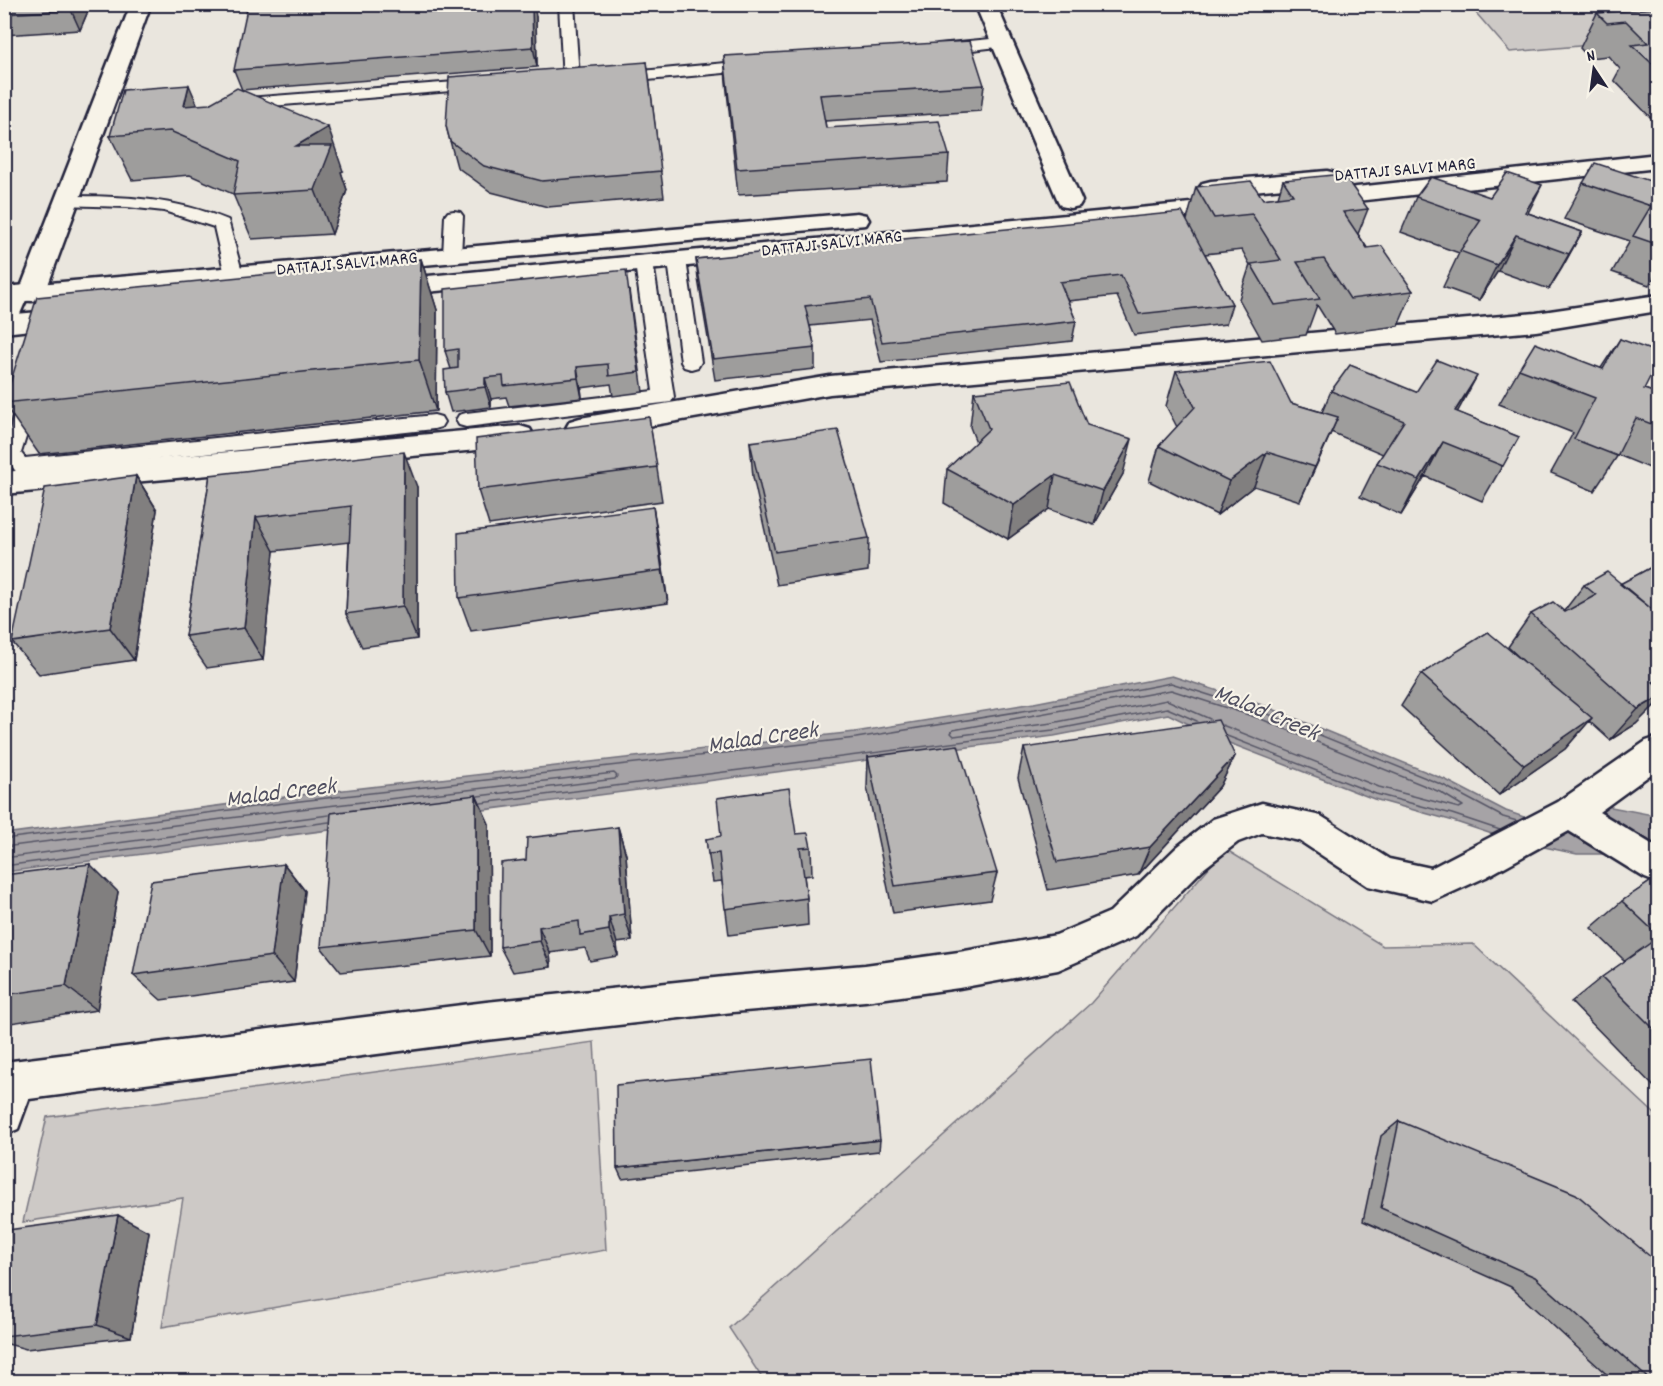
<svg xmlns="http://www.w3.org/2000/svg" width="1663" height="1386" viewBox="0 0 1663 1386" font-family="Dekko,sans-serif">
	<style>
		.green { fill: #cdc9c6; stroke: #787680; stroke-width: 1.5 }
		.water { fill: #a6a3a6; stroke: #716f7b; stroke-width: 1.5 }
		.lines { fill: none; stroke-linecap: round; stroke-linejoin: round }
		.shore { stroke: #575666; stroke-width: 1.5 }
		.lane-casing { stroke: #22223b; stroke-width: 4 }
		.street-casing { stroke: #22223b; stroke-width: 5 }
		.secondary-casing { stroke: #22223b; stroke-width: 5 }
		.lane { fill: #f7f3e8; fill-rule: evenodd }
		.street { fill: #f7f3e8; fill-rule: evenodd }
		.secondary { fill: #f7f3e8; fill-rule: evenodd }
		.wall { fill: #9e9d9c; stroke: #22223b; stroke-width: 1.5 }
		.shaded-wall { fill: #817f7f; stroke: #22223b; stroke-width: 1.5 }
		.building { fill: #b8b6b5; stroke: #22223b; stroke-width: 1.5 }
		.labels { text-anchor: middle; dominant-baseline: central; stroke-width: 4.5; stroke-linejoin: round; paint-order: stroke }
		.far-street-label { font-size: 18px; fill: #22223b; stroke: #f7f3e8 }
		.water-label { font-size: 24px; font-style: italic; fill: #504f60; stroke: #f7f3e8 }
	</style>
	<rect width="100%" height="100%" fill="#eae6de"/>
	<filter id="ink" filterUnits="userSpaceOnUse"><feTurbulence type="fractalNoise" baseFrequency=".0167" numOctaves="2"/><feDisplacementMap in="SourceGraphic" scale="12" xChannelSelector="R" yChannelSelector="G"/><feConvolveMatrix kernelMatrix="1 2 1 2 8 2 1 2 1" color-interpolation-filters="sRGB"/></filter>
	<g filter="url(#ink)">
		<path class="green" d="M 1483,4 L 1658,5 L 1658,39 L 1510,52 L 1470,6 Z
			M 1225,849 L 1383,946 L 1473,944 L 1658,1117 L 1658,1381 L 764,1381 L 729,1328 L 1091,1003 Z
			M 594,1042 L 606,1250 L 162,1327 L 183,1198 L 23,1222 L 47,1117 Z"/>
		<path class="water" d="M 1172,676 L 1265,706 L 1446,780 L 1506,811 L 1539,822 L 1596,804 L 1658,816 L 1658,854 L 1577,854 L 1507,839 L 1450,820 L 1374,799 L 1224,741 L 1168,714 L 1054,736 L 5,872 L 4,834 L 300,795 L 855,732 L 1034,703 Z"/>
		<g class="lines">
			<path class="shore" d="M 1210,719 L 1167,700 L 1052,723 L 954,736 L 951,733 L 953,730 L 1171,690 L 1261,719 L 1440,792 L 1463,806 L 1459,808 L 1379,787 L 1222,725
				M 1227,736 L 1376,794 L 1452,814 L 1500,830
				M 481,803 L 1053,730 L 1167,708 L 1197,721
				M 4,839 L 300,801 L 856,738 L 1035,709 L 1171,683 L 1263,712 L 1443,785 L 1503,817 L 1517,821
				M 4,847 L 301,809 L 614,773 L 617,776 L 615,779 L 478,796
				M 4,858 L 329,815
				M 4,866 L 329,822"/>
			<defs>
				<path id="lane" d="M 559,4 L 574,4 L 579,77 L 757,60 L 765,65 L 757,70 L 571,87 L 565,85 L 563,82 Z
					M 1001,38 L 1006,40 L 1009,43 L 1006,46 L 938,54 L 930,49 L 938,44 Z
					M 481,80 L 487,82 L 489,85 L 487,88 L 235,109 L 227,104 L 235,99 Z
					M 67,196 C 124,196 175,198 228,220 L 243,275 L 241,279 L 227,279 L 225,275 L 214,227 L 164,211 L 127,207 L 61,205 L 58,201 L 61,197 Z
					M 454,211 L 460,212 L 463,216 L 461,256 L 458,260 L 446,260 L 443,256 L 445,216 L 448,212 Z
					M 677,254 L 683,256 L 686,260 L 701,362 L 698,367 L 691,369 L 684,367 L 681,362 L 668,260 L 671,256 Z
					M 644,257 L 650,259 L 653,263 L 674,397 L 671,402 L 466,427 L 459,425 L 456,420 L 459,415 L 466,413 L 653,391 L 635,263 L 638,259 Z
					M 29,389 L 36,391 L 39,396 L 21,453 L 25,458 L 434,415 L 441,417 L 444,422 L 441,427 L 434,429 L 20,474 C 0,464 12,417 19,396 L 22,391 Z"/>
				<path id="street" d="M 131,4 L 151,4 L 45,293 L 41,299 L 32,301 L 26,300 L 13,330 L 4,332 L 4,290 L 15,286 L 21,287 Z
					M 975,4 L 996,4 L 1082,201 L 1079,206 L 1070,208 L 1061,206 L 1058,201 Z
					M 1658,295 L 1658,311 L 1536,331 L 830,394 L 580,438 L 570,435 L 566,428 L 570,421 L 580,418 L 830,376 L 1536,313 Z
					M 520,426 L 530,429 L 534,436 L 530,443 L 520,446 L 4,494 L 4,472 Z
					M 1658,737 L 1658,769 L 1599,812 L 1658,848 L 1658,883 L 1645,878 L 1569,831 L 1486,877 L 1433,901 L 1368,886 L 1300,841 L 1262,833 L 1238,842 L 1203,869 L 1136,936 L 1058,970 L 959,988 L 865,1001 L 733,1012 L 486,1040 L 29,1099 L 18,1129 L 4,1135 L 4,1062 L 486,1002 L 733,976 L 865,965 L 959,952 L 1056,935 L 1110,912 L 1177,847 L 1213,819 L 1262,803 L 1321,816 L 1389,859 L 1431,868 L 1558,802 L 1646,741 Z"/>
				<path id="secondary" d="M 1658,154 L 1658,168 L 1311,206 L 1302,204 L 1299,199 L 1302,194 L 1311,192 Z
					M 1327,171 L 1335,173 L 1339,178 L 1335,183 L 1211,195 L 1203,193 L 1199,188 L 1203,183 L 1211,181 Z
					M 1233,199 L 1242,201 L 1245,206 L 1242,211 L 386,296 L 377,294 L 373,288 L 377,282 L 386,280 Z
					M 857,213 L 866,215 L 869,220 L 866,225 L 4,303 L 4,287 Z
					M 74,309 L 83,312 L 87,318 L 83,324 L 4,333 L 4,315 Z"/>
			</defs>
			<use href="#lane" class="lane-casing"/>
			<use href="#street" class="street-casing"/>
			<use href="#secondary" class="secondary-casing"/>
			<use href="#lane" class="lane"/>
			<use href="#street" class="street"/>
			<use href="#secondary" class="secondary"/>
		</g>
		<path class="wall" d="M 4,4 L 91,4 L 80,30 L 4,35 Z
			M 1659,11 L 1659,118 L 1652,119 L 1614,80 L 1620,69 L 1608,56 L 1589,58 L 1580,48 L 1597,13 Z
			M 536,17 L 537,67 L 242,90 L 234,70 Z
			M 724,56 L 984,85 L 981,111 L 825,121 L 826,128 L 949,155 L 947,182 L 738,195 L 726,82 Z
			M 647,62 L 664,197 L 548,207 L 491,192 L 457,167 L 446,126 Z
			M 197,105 L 343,171 L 341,172 L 347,190 L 332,234 L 252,239 L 233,194 L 190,175 L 132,180 L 110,136 Z
			M 1659,179 L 1659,270 L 1649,285 L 1612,272 L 1630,241 L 1564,219 L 1583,183 L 1656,183 Z
			M 1283,180 L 1368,209 L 1358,234 L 1367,248 L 1413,291 L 1398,326 L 1335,334 L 1317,305 L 1306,335 L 1262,340 L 1239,299 L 1250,265 L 1242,250 L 1205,254 L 1232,304 L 1226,324 L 1134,335 L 1117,296 L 1068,301 L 1076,321 L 1072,341 L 881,362 L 870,320 L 810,326 L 815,348 L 815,369 L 715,380 L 698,279 L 696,259 L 1187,220 L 1196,187 L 1263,199 L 1278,197 Z
			M 1416,197 L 1528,213 L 1582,232 L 1549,289 L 1498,271 L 1479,300 L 1443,287 L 1459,253 L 1401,232 Z
			M 421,259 L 437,310 L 436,411 L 39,454 L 4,404 L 4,401 Z
			M 629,290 L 643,392 L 613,396 L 611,384 L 581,388 L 582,398 L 509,406 L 506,397 L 491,399 L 491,407 L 451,412 L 445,392 L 451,369 L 445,351 Z
			M 1620,339 L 1644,389 L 1659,394 L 1659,472 L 1618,455 L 1594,491 L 1551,473 L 1573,433 L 1499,404 L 1519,369 L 1601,368 Z
			M 1176,371 L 1322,412 L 1331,391 L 1457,412 L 1519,437 L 1482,501 L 1425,476 L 1401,515 L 1360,497 L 1377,463 L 1383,454 L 1331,432 L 1300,501 L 1254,486 L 1217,515 L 1149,481 L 1159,446 L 1177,427 L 1166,406 Z
			M 974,392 L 1087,425 L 1123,474 L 1094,525 L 1049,509 L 1008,539 L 944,503 L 947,469 L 976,442 L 970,427 Z
			M 649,417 L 662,501 L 489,525 L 478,490 Z
			M 750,442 L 869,538 L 868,571 L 777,585 L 753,477 Z
			M 210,475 L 417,487 L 417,639 L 362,647 L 346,614 L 349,542 L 274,551 L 263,660 L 207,668 L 185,636 Z
			M 136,476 L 157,510 L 134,660 L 39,674 L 12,642 Z
			M 653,507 L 668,603 L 471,631 L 459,598 Z
			M 1659,563 L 1659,710 L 1654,706 L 1636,724 L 1610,740 L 1589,721 L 1565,749 L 1499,795 L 1401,706 L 1421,674 L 1523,661 L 1508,647 L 1531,614 L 1564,611 L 1584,585 L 1620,584 Z
			M 1024,748 L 1235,756 L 1220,786 L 1138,875 L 1048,890 L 1018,778 Z
			M 868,757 L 997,873 L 990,900 L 893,913 L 867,787 Z
			M 476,795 L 489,824 L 490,956 L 341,972 L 321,947 Z
			M 618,827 L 626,855 L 632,941 L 617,943 L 618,956 L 590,961 L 585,948 L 550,953 L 551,967 L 513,972 L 500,947 L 526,860 Z
			M 796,834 L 811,847 L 812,875 L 804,876 L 807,898 L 808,925 L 729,935 L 722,881 L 713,882 L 706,839 Z
			M 284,864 L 305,891 L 294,982 L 161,1000 L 133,975 Z
			M 4,875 L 118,892 L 97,1010 L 4,1024 Z
			M 1659,876 L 1659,1092 L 1571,1002 L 1602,977 L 1625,961 L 1591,928 L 1622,901 Z
			M 1399,1121 L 1659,1382 L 1615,1382 L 1511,1287 L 1363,1221 L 1381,1136 Z
			M 880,1140 L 879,1151 L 622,1179 L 617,1168 Z
			M 149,1232 L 131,1337 L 26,1349 L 4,1343 L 4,1250 Z"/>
		<path class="shaded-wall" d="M 73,4 L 91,4 L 80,30 L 71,10 Z
			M 532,4 L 534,4 L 536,17 L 537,67 L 533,47 Z
			M 189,85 L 208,129 L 184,106 Z
			M 328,127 L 343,171 L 341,172 L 347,190 L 332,234 L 315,190 L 296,146 Z
			M 1542,185 L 1524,221 L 1525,212 Z
			M 1582,232 L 1562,268 L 1549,289 L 1569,254 Z
			M 1516,235 L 1498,271 L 1479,300 L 1497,265 Z
			M 421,259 L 437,310 L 436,411 L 419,360 Z
			M 577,367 L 581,388 L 582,398 L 578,378 Z
			M 1477,376 L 1458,411 L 1436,446 L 1455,411 Z
			M 485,378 L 491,399 L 491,407 L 485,387 Z
			M 1338,417 L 1323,451 L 1300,501 L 1315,467 Z
			M 1132,439 L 1123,474 L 1094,525 L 1103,491 Z
			M 1443,442 L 1425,476 L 1401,515 L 1419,480 Z
			M 404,452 L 417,487 L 417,639 L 403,606 Z
			M 1267,452 L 1254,486 L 1217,515 L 1229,481 Z
			M 1055,475 L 1049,509 L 1008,539 L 1014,505 Z
			M 136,476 L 157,510 L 134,660 L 110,628 Z
			M 653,507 L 659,541 L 668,603 L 662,570 Z
			M 256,517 L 274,551 L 263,660 L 244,628 Z
			M 1659,679 L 1659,688 L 1653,682 Z
			M 1659,697 L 1659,701 L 1636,724 L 1610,740 L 1638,709 Z
			M 1592,718 L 1565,749 L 1499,795 L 1524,765 Z
			M 1235,756 L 1220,786 L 1138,875 L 1150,847 Z
			M 476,795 L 489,824 L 490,956 L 476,930 Z
			M 618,827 L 626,855 L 632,941 L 624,914 Z
			M 90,864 L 118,892 L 97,1010 L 66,986 Z
			M 284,864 L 305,891 L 294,982 L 272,956 Z
			M 609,917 L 617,943 L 618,956 L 609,930 Z
			M 539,927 L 550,953 L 551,967 L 540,941 Z
			M 118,1215 L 149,1232 L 131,1337 L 97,1325 Z"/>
		<path class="building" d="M 4,4 L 73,4 L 71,10 L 4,14 Z
			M 248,4 L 532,4 L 533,47 L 234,70 Z
			M 1655,8 L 1659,11 L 1659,70 L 1632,45 L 1648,43 L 1626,21 L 1607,23 L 1597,13 Z
			M 970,41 L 984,85 L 820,95 L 826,128 L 939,121 L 949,155 L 737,169 L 724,56 Z
			M 647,62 L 661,171 L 542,181 L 484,166 L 450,141 L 446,126 L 449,77 Z
			M 189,85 L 184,106 L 209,104 L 237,88 L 328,127 L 296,146 L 332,146 L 315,190 L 233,195 L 240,161 L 170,131 L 110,136 L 123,90 Z
			M 1595,163 L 1656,183 L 1659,180 L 1659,245 L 1633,236 L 1651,206 L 1583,183 Z
			M 1507,173 L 1542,185 L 1525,212 L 1582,232 L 1569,254 L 1516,235 L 1497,265 L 1460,251 L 1481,220 L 1416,197 L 1431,177 L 1490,197 Z
			M 1343,174 L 1368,209 L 1343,212 L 1367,248 L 1382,246 L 1413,291 L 1350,299 L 1324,259 L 1297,262 L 1320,299 L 1275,305 L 1251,264 L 1281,260 L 1252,214 L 1214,218 L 1196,187 L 1251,181 L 1263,199 L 1293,195 L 1283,180 Z
			M 1182,212 L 1232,304 L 1139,314 L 1121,275 L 1060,282 L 1076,321 L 882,342 L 870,299 L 805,306 L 815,348 L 713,359 L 696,259 Z
			M 421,259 L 419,360 L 4,403 L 37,297 Z
			M 626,270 L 639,372 L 609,376 L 608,364 L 577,367 L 578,378 L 504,386 L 503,376 L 485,378 L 485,387 L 445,392 L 444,370 L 458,368 L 458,349 L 445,351 L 445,289 Z
			M 1620,339 L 1659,353 L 1659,359 L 1644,389 L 1659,394 L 1659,427 L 1636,418 L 1617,456 L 1574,439 L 1595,398 L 1519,369 L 1535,343 L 1603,369 Z
			M 1437,360 L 1477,376 L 1455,411 L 1519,437 L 1503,466 L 1443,442 L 1419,480 L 1377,463 L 1404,421 L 1331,391 L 1350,365 L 1416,392 Z
			M 1270,361 L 1291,403 L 1338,417 L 1315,467 L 1267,452 L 1229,481 L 1159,446 L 1195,407 L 1176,371 Z
			M 1070,382 L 1087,425 L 1132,439 L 1103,491 L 1055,475 L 1014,505 L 947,469 L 989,429 L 974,392 Z
			M 649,417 L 657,467 L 478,490 L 476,439 Z
			M 838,430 L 869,538 L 775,552 L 750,442 Z
			M 404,452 L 403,606 L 346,614 L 351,506 L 256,517 L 244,628 L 185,636 L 210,475 Z
			M 136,476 L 110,628 L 12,642 L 45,488 Z
			M 653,507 L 662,570 L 459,598 L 458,533 Z
			M 1659,563 L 1659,615 L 1620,584 Z
			M 1607,572 L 1659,615 L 1659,679 L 1653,682 L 1659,687 L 1659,697 L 1638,709 L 1531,614 L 1553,602 L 1565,612 L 1596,595 L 1584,585 Z
			M 1488,632 L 1592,718 L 1524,765 L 1421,674 Z
			M 1218,720 L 1235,756 L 1150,847 L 1057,862 L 1024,748 Z
			M 958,745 L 997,873 L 895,886 L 868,757 Z
			M 789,788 L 796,834 L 808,833 L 811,847 L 800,848 L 807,898 L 725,909 L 719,853 L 708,854 L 706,839 L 721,836 L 717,798 Z
			M 476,795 L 476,930 L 321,947 L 331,813 Z
			M 618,827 L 624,914 L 609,917 L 609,930 L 580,935 L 579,921 L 539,927 L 540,941 L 500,947 L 501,863 L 526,860 L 527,838 Z
			M 90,864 L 66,986 L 4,995 L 4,875 Z
			M 284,864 L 272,956 L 133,975 L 151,881 Z
			M 1659,876 L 1659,936 L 1622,901 Z
			M 1659,937 L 1659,1034 L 1602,977 Z
			M 871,1059 L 880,1140 L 617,1168 L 616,1085 Z
			M 1399,1121 L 1576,1194 L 1659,1264 L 1659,1382 L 1652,1382 L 1535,1277 L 1381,1208 Z
			M 118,1215 L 97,1325 L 4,1336 L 4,1250 L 8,1230 Z"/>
	</g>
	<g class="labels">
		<g class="far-street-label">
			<text transform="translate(1405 171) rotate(-5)">DATTAJI SALVI MARG</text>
			<text transform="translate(832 245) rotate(-6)">DATTAJI SALVI MARG</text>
			<text transform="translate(347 265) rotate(-5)">DATTAJI SALVI MARG</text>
		</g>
		<g class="water-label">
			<text transform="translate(1266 714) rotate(23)">Malad Creek</text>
			<text transform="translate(763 739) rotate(-8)">Malad Creek</text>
			<text transform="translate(281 794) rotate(-7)">Malad Creek</text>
		</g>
	</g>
	<rect width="1663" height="1386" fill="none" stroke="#f7f3e8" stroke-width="24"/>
	<rect x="12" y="12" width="1639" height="1362" fill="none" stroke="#22223b" stroke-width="2" filter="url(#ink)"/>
	<g transform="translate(1594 69) rotate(347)" stroke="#f7f3e8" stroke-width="4.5" paint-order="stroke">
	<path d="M0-4.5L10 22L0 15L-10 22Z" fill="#22223b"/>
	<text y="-9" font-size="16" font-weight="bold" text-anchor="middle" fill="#22223b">N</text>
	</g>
</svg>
